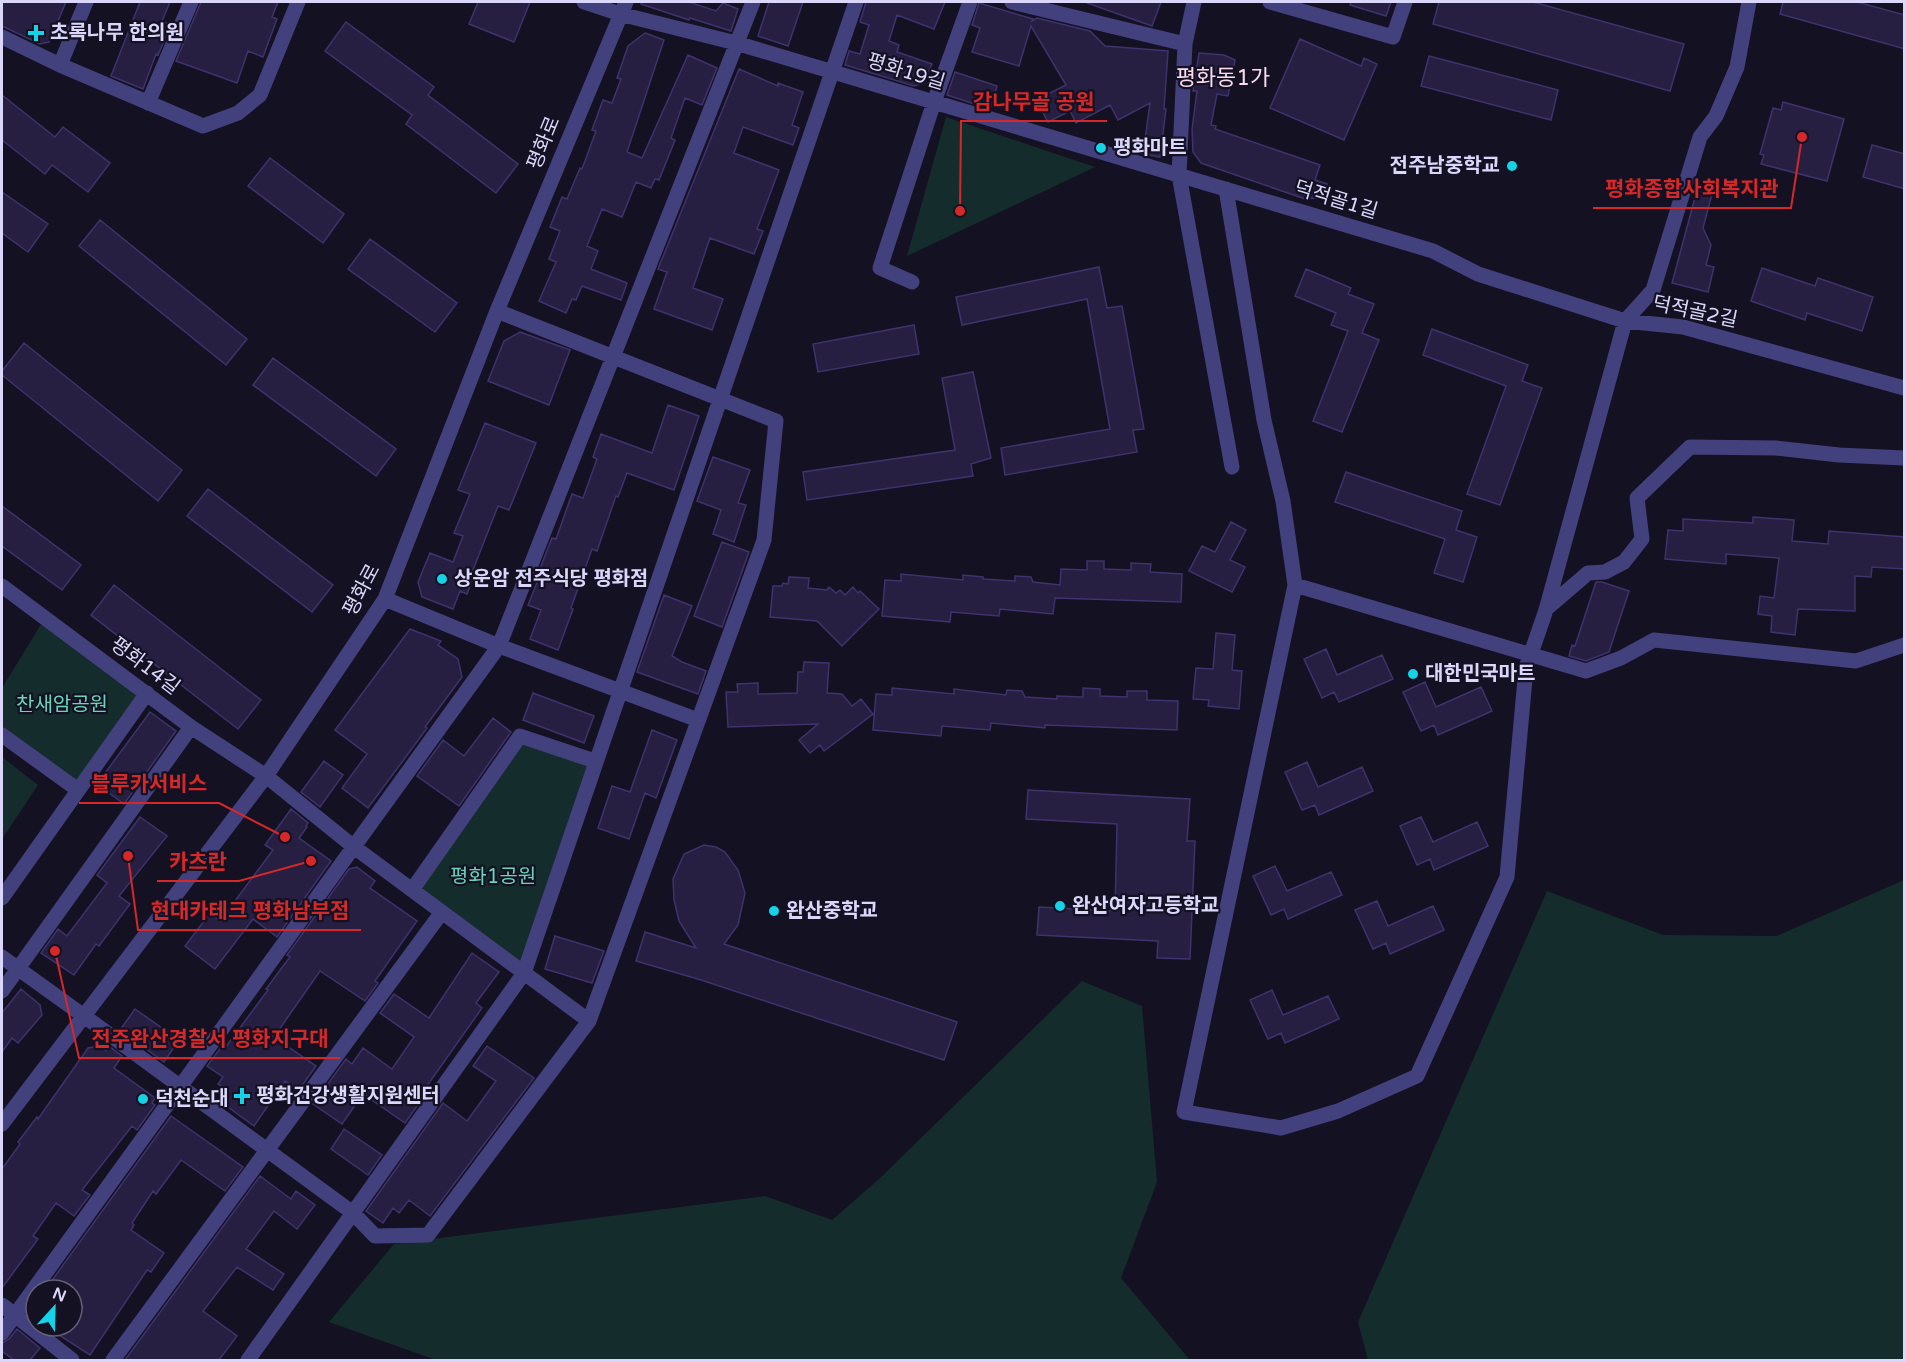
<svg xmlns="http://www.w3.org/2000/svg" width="1906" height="1362" viewBox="0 0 1906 1362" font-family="'Varela Round','Noto Sans KR',sans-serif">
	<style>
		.green { fill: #142d2c }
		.building { fill: #261f42; stroke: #3e336c; stroke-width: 1.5 }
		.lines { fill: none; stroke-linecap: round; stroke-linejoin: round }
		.minor { stroke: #43407e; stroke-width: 15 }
		.poi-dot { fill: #16d2e7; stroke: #141123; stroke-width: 2 }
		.labels { text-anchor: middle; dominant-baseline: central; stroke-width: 4.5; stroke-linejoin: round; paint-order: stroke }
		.poi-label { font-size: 20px; font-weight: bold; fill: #dbd7fb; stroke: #141123; text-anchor: start }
		.street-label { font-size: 20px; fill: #dbd7fb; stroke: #141123 }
		.park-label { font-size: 20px; fill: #69d4ba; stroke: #141123 }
		.quarter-label { font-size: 22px; fill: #fbd9ef; stroke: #141123 }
		.leader { fill: none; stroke: #d62828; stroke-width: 2 }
		.callout-dot { fill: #d62828; stroke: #141123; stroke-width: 2 }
		.callout-label { font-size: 21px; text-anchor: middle; font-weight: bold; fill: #d62828; stroke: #141123; stroke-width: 4.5; stroke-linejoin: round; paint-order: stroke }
	</style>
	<rect width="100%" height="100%" fill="#141123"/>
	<path class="green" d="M 946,117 L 1095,167 L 907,256 Z
		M 45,618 L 147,693 L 78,790 L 2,735 L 2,688 Z
		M 520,736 L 595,761 L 524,973 L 412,890 Z
		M 2,757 L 38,785 L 2,839 Z
		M 1904,880 L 1904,1360 L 1368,1360 L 1358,1322 L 1547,891 L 1663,935 L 1777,936 Z
		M 1082,981 L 1142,1006 L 1157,1182 L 1121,1278 L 1190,1360 L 436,1360 L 329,1322 L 394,1244 L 765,1196 L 832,1220 L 878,1180 Z"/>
	<path class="building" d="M 2,2 L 66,2 L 49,42 L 40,44 L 2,26 Z
		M 140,2 L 170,2 L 162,21 L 171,25 L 158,55 L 156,54 L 143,89 L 111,76 Z
		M 201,2 L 278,2 L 272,17 L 277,19 L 263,57 L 248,51 L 237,83 L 176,61 Z
		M 478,2 L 530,2 L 514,42 L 469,24 Z
		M 642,2 L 689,2 L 716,11 L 723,3 L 738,9 L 731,31 L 690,18 L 689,20 L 641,4 Z
		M 769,2 L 803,2 L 788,46 L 758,36 Z
		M 866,2 L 945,2 L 934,29 L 897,15 L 889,41 L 899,45 L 897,52 L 932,64 L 924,83 L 914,86 L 845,65 L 849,51 L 860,54 L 869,25 L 860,22 Z
		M 1087,2 L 1161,2 L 1152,26 L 1087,3 Z
		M 1351,2 L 1391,2 L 1386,16 L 1350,5 Z
		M 1439,2 L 1533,2 L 1684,44 L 1670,91 L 1433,24 Z
		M 1783,2 L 1857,2 L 1905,15 L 1905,49 L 1780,14 Z
		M 979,3 L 1033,19 L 1032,21 L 1037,18 L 1090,31 L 1105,46 L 1168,51 L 1164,109 L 1166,109 L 1160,157 L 1143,154 L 1150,103 L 1118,120 L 1110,105 L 1076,123 L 1070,111 L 1048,122 L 1036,100 L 1066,85 L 1031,26 L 1019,66 L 972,52 L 980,28 L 972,25 Z
		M 346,22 L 434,87 L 428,95 L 518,164 L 496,193 L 406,124 L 412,115 L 325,51 Z
		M 645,33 L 664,40 L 627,152 L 642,158 L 688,55 L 717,68 L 702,105 L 685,98 L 671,138 L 675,140 L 659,180 L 655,179 L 651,188 L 636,182 L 622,217 L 602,209 L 587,246 L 598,251 L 591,269 L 627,283 L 621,300 L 582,286 L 576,300 L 572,299 L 566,313 L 539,301 L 556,262 L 549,259 L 560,231 L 550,227 L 562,197 L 567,199 L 580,168 L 582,169 L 596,131 L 592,130 L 603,100 L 612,103 L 621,79 L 617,78 L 628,46 Z
		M 1300,39 L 1361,66 L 1364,58 L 1377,64 L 1344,140 L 1270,108 Z
		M 1199,53 L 1224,55 L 1235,60 L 1228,96 L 1217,94 L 1211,125 L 1216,126 L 1215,129 L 1320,165 L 1315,180 L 1327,184 L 1323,192 L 1317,198 L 1305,199 L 1201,163 L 1193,152 L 1192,129 L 1197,91 L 1193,91 Z
		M 1429,56 L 1558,90 L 1551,120 L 1421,86 Z
		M 739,69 L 778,86 L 778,83 L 803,92 L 792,125 L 799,128 L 793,145 L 743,127 L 734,153 L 779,170 L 757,229 L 763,231 L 754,254 L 710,238 L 693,288 L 723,299 L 712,330 L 654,309 L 667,272 L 658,269 Z
		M 955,72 L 997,86 L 990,109 L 947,95 Z
		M 2,95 L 55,137 L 63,127 L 110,163 L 88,192 L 52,165 L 45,174 L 2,140 Z
		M 1783,102 L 1844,119 L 1827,181 L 1761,164 L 1764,155 L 1760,154 L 1773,108 L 1781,110 Z
		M 1872,145 L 1905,154 L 1905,189 L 1863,177 Z
		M 270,158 L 344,214 L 323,243 L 248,186 Z
		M 1697,190 L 1712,194 L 1703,228 L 1711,245 L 1706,265 L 1714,267 L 1708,292 L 1672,283 Z
		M 2,192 L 48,224 L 28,252 L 2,233 Z
		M 100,220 L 247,339 L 226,365 L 79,246 Z
		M 370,239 L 457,303 L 435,332 L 348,269 Z
		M 1099,267 L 1107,308 L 1122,306 L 1144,429 L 1133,430 L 1137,452 L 1005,475 L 1001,448 L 1110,429 L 1087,299 L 962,325 L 956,297 Z
		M 1762,268 L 1815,286 L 1818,278 L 1873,297 L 1862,331 L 1807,313 L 1805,320 L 1751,301 Z
		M 1306,269 L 1351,288 L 1348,294 L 1374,304 L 1362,333 L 1379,340 L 1342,432 L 1313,421 L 1348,331 L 1331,325 L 1336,313 L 1295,296 Z
		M 914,325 L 919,354 L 818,372 L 813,344 Z
		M 1432,329 L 1528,365 L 1522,381 L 1542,388 L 1500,505 L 1467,494 L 1506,386 L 1423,355 Z
		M 520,332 L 570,350 L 549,405 L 488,381 L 504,341 Z
		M 24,343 L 182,470 L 158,501 L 2,375 L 2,371 Z
		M 273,358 L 396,449 L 376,476 L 253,385 Z
		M 973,372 L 991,458 L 971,464 L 973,476 L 807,500 L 803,472 L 955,450 L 942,378 Z
		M 668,405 L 699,416 L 674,490 L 627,473 L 618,497 L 616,496 L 597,551 L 592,549 L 571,608 L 573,609 L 558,650 L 530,639 L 541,610 L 528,605 L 538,580 L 536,579 L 552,538 L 556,539 L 572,494 L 583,498 L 597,459 L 593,457 L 601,434 L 652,453 Z
		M 485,423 L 536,443 L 509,510 L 498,506 L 473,570 L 476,571 L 467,594 L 460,591 L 453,609 L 422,597 L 418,582 L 430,553 L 453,562 L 463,536 L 454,533 L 470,494 L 458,490 Z
		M 713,457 L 750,470 L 738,503 L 746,505 L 734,542 L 713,534 L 721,510 L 697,501 Z
		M 1346,472 L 1462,511 L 1456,530 L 1477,537 L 1463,582 L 1434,573 L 1445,539 L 1335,502 Z
		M 208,489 L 333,585 L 312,612 L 187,516 Z
		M 2,506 L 81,565 L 62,590 L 2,546 Z
		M 1753,517 L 1794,520 L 1792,541 L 1828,544 L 1829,531 L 1905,537 L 1905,569 L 1872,567 L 1871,577 L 1855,576 L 1855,611 L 1798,609 L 1795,635 L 1771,632 L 1772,616 L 1758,614 L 1760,596 L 1774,598 L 1779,558 L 1726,554 L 1726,564 L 1665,559 L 1668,530 L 1683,531 L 1683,519 L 1753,523 Z
		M 1231,522 L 1246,530 L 1230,560 L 1245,567 L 1232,592 L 1189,571 L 1202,546 L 1215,552 Z
		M 722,542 L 749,552 L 722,627 L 694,616 Z
		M 1087,561 L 1104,561 L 1104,569 L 1131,570 L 1131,563 L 1151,564 L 1150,572 L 1182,574 L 1181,602 L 1055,598 L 1053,614 L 1000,609 L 999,616 L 951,612 L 950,622 L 882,616 L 885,580 L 901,581 L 901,574 L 963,580 L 963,575 L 983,577 L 983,579 L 1015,581 L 1015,576 L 1031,577 L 1033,582 L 1060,585 L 1061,569 L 1087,570 Z
		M 789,577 L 809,578 L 808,588 L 827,590 L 829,587 L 836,593 L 840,590 L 845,595 L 853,587 L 858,593 L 860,591 L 879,609 L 842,646 L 817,621 L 770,617 L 773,586 L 782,586 L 783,583 L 788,584 Z
		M 1596,582 L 1602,582 L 1629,591 L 1609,652 L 1586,661 L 1569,656 L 1572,645 L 1575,646 Z
		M 114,585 L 261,700 L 238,729 L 91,615 Z
		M 664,595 L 692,606 L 672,656 L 682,662 L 706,671 L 698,694 L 637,672 Z
		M 410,629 L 441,641 L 438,645 L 458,659 L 462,677 L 425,727 L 427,728 L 368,808 L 342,788 L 367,754 L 335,730 Z
		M 1216,633 L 1235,635 L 1232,670 L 1242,671 L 1239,709 L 1208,706 L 1209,700 L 1193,699 L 1196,668 L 1213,669 Z
		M 1326,649 L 1337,675 L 1382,655 L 1393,679 L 1339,702 L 1334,692 L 1322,698 L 1304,659 Z
		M 804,662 L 829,663 L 827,693 L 842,694 L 852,706 L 861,699 L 873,714 L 824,751 L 820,745 L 810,753 L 799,740 L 818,724 L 728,727 L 726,692 L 738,692 L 737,684 L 758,683 L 758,694 L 797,693 L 798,672 L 803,672 Z
		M 1425,682 L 1436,707 L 1481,687 L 1492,711 L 1438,735 L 1434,725 L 1421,731 L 1403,692 Z
		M 892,688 L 954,694 L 954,689 L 1006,695 L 1007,690 L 1022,691 L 1025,697 L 1057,699 L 1057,696 L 1083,697 L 1083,688 L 1100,689 L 1100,696 L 1127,697 L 1127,691 L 1147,691 L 1147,700 L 1178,701 L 1177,730 L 1045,725 L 1045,728 L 991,723 L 990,730 L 942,726 L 941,736 L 873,730 L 876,694 L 892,695 Z
		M 533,693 L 594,716 L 584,743 L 523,720 Z
		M 150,712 L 176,731 L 124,804 L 97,784 Z
		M 493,718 L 511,732 L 459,806 L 417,776 L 443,740 L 464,756 Z
		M 652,730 L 677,740 L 656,798 L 645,793 L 629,839 L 598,828 L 612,786 L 630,792 Z
		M 324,761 L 343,775 L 320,807 L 301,792 Z
		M 1307,762 L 1318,787 L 1362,767 L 1373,791 L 1319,815 L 1315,805 L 1302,810 L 1285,772 Z
		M 1028,790 L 1190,799 L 1187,841 L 1195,841 L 1190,959 L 1157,958 L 1158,941 L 1037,935 L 1039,907 L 1115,911 L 1117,824 L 1026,819 Z
		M 291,809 L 308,823 L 306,826 L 307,827 L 299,838 L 331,861 L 277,937 L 253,919 L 215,969 L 185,946 L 210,913 L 220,921 L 273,850 L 265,845 Z
		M 140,817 L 167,836 L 119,896 L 130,904 L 99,946 L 96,944 L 74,975 L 41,953 L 58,929 L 67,936 L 107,883 L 97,875 Z
		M 1421,817 L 1433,842 L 1477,822 L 1488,846 L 1434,870 L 1430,859 L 1417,865 L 1400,826 Z
		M 704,845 L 716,847 L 725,852 L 738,870 L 745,893 L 738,925 L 724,944 L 957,1022 L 944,1060 L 701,980 L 636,961 L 645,932 L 696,948 L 679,921 L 674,900 L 673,879 L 684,854 Z
		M 1275,866 L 1287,891 L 1331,872 L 1342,895 L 1288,919 L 1284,909 L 1271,915 L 1253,876 Z
		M 357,867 L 375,881 L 370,888 L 417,921 L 375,981 L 378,983 L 365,1001 L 320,971 L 274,1037 L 316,1066 L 299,1090 L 285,1081 L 254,1126 L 221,1102 L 229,1091 L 218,1084 L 223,1077 L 207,1066 L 222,1046 L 225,1048 L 268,990 L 266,989 L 290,957 L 287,955 L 349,869 Z
		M 1377,901 L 1388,926 L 1433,906 L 1444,930 L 1390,954 L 1386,943 L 1373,949 L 1355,910 Z
		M 555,936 L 604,951 L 592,983 L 545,969 Z
		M 472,953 L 499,972 L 476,1003 L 482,1008 L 424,1090 L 427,1092 L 405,1123 L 363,1094 L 342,1124 L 313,1104 L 346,1059 L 352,1064 L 363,1048 L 392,1069 L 414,1037 L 380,1013 L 394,994 L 429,1018 Z
		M 21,989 L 40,1005 L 42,1015 L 18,1043 L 12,1038 L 2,1052 L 2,1013 Z
		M 1272,990 L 1283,1015 L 1328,996 L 1339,1019 L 1285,1043 L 1281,1033 L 1268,1039 L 1250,1000 Z
		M 135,1009 L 179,1040 L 164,1062 L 120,1030 Z
		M 99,1046 L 106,1051 L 109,1046 L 122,1056 L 114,1068 L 155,1098 L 152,1103 L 155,1105 L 137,1130 L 132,1126 L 82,1190 L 90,1195 L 74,1216 L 56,1203 L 33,1236 L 38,1239 L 2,1288 L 2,1169 L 20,1144 L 18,1142 L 37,1117 L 38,1119 L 88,1048 Z
		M 487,1046 L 534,1078 L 430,1216 L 409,1200 L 399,1213 L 393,1208 L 383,1223 L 366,1211 L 443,1103 L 467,1121 L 496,1081 L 473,1066 Z
		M 171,1116 L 243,1167 L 225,1191 L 181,1160 L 156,1194 L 153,1191 L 132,1223 L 134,1225 L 131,1230 L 164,1253 L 151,1272 L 147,1270 L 90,1355 L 45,1326 L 72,1326 L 83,1307 L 72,1299 L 72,1290 L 45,1290 Z
		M 344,1129 L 382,1155 L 368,1175 L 331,1149 Z
		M 260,1176 L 291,1199 L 296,1191 L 315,1205 L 297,1229 L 274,1211 L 246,1249 L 284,1274 L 273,1290 L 237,1267 L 203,1311 L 237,1336 L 219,1360 L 125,1360 Z
		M 17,1329 L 40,1348 L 30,1360 L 14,1360 L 2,1351 L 2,1343 L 9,1339 Z"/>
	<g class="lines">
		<path class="minor" d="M 584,2 L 620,14 L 736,43 L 1433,251 L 1478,274 L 1625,321 L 1683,327 L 1904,388
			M 1012,2 L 1185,44
			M 1194,2 L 1185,44 L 1179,175 L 1232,467
			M 1270,2 L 1393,37 L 1405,2
			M 2,37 L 60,65 L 203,126 L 238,113 L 260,95 L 298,2
			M 60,65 L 86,2
			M 148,103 L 191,2
			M 1226,189 L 1264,420 L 1283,501 L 1295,585 L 1184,1112 L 1281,1128 L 1338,1111 L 1417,1076 L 1507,877 L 1526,668 L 1546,610 L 1625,321 L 1653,290 L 1700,137 L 1716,116 L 1737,67 L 1749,2
			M 912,282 L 880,268 L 934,102 L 970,2
			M 1295,585 L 1586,671 L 1621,658 L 1654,640 L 1856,661 L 1904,645
			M 2,586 L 191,727 L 266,776 L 354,847 L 589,1021
			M 385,599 L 499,646 L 698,720
			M 1546,609 L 1588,573 L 1605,572 L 1624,562 L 1642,539 L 1637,498 L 1690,447 L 1776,448 L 1839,455 L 1904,458
			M 2,735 L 78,790
			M 412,890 L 520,736 L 595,761
			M 2,898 L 147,693
			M 2,957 L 84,1016 L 353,1213 L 375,1236 L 428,1235 L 589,1021 L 764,540 L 776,421 L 497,311
			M 2,991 L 191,727
			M 2,1124 L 266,776 L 385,599 L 497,311 L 626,2
			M 2,1305 L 72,1360
			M 2,1333 L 499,646 L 753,2
			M 113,1360 L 442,912
			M 248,1360 L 524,973 L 856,2"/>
	</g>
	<g class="poi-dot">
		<path d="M33 24h6v6h6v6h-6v6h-6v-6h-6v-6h6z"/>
		<circle cx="1101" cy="148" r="6"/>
		<circle cx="1512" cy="166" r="6"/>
		<circle cx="442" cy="579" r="6"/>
		<circle cx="1413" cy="674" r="6"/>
		<circle cx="1060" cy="906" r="6"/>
		<circle cx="774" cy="911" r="6"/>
		<path d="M239 1087h6v6h6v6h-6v6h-6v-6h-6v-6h6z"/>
		<circle cx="143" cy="1099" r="6"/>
	</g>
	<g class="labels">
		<g class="poi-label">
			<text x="50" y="33">초록나무 한의원</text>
			<text x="1113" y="148">평화마트</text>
			<text x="1500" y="166" text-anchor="end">전주남중학교</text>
			<text x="454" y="579">상운암 전주식당 평화점</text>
			<text x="1425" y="674">대한민국마트</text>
			<text x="1072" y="906">완산여자고등학교</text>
			<text x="786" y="911">완산중학교</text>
			<text x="256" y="1096">평화건강생활지원센터</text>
			<text x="155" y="1099">덕천순대</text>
		</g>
		<g class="street-label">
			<text transform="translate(906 72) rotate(17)">평화19길</text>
			<text transform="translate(544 143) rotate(-68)">평화로</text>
			<text transform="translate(1336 200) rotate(17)">덕적골1길</text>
			<text transform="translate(1695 312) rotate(12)">덕적골2길</text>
			<text transform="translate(362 590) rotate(-62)">평화로</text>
			<text transform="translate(145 666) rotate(37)">평화14길</text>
		</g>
		<g class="park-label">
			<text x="62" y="705">찬새암공원</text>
			<text x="493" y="877">평화1공원</text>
		</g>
		<g class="quarter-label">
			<text x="1223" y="78">평화동1가</text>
		</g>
	</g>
	<path class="leader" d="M960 211L961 121H1107M1802 137L1791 208H1593M285 837L219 803H79M311 861L239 881H157M128 856L138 930H361M55 951L79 1058H340"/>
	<g class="callout-dot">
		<circle cx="960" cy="211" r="6"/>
		<circle cx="1802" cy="137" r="6"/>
		<circle cx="285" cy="837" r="6"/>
		<circle cx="311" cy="861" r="6"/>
		<circle cx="128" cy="856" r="6"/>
		<circle cx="55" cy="951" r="6"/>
	</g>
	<g class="callout-label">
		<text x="1034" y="109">감나무골 공원</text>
		<text x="1692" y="196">평화종합사회복지관</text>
		<text x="149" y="791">블루카서비스</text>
		<text x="198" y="869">카츠란</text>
		<text x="250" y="918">현대카테크 평화남부점</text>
		<text x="210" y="1046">전주완산경찰서 평화지구대</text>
	</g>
	<rect width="1906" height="1362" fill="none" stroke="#dbd7fb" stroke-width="6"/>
	<g transform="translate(54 1308) rotate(22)"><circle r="28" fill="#141123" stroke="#646079" stroke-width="1.5"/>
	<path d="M0-4.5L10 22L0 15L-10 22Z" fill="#16d2e7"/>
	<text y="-9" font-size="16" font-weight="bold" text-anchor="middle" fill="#dbd7fb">N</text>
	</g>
</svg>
